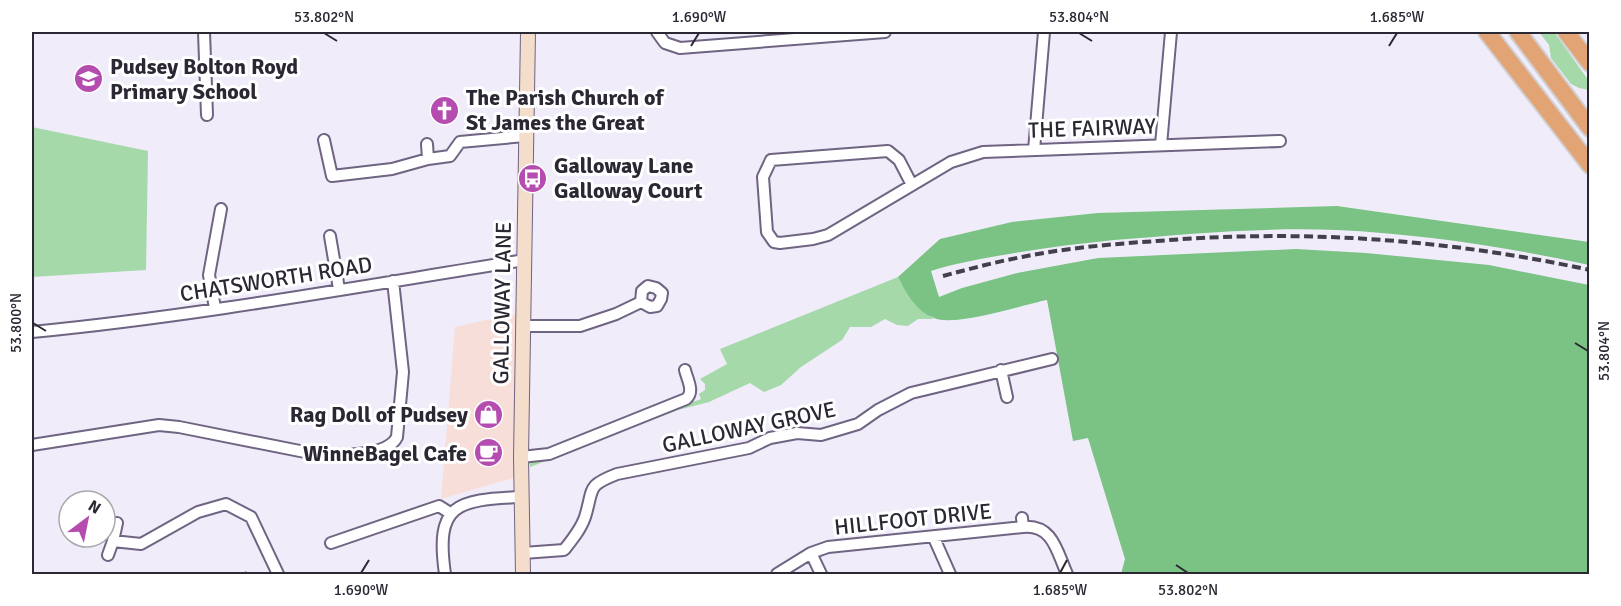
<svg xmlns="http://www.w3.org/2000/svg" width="1621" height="606" viewBox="0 0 1621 606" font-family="Signika,sans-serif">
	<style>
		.commercial { fill: #f8ded9 }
		.green { fill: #a5d9aa }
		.forest { fill: #7ac384 }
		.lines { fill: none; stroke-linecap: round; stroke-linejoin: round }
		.minor-casing { stroke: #6f6482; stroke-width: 14 }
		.secondary-casing { stroke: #6f6482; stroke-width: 16 }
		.trunk-casing { stroke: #d0cfd2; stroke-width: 20 }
		.minor { stroke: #fff; stroke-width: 10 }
		.secondary { stroke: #f4ddcb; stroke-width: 14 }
		.trunk { stroke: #e2a474; stroke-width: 16 }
		.rail { stroke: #433f4b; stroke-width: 4; stroke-dasharray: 9 4.5; stroke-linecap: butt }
		.ticks { fill: none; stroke: #2b2733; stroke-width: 2 }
		.labels { text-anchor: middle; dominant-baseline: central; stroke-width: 6; stroke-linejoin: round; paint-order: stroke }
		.poi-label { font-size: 22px; font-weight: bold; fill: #2b2733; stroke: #fff; text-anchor: start }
		.street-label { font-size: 22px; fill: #2b2733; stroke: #fff }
		.neatline { fill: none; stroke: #2b2733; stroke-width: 2 }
		.ticks-label { font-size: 15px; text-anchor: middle; fill: #2b2733 }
	</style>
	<rect width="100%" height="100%" fill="#f0ecfa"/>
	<path class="commercial" d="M 523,312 L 520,476 L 441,499 L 455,327 Z"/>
	<path class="green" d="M 1539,32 L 1554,32 L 1589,81 L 1589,90 L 1579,88 L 1571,84 L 1551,58 L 1549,45 Z
		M 32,127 L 148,151 L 146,270 L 32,277 Z
		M 898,277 C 908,297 916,307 934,319 L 918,319 L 908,326 L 897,325 L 885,319 L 871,327 L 850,327 L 842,340 L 801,367 L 781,385 L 764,392 L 750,383 L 709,402 L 678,410 L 530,467 L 530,461 L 701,399 L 699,394 L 705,390 L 705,384 L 700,379 L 727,364 L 720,349 Z"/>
	<path class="forest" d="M 1337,206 L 1589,242 L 1589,265 C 1507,247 1422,234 1337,230 C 1263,227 1188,234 1114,240 C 1075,244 1036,249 997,256 C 975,260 952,264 931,271 L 939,297 L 962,288 L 1017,273 L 1098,258 L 1296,249 L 1366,253 L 1489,265 L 1589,285 L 1589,574 L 1121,574 L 1125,559 L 1088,438 L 1073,441 L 1047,300 C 1022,305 955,327 934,318 C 916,311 906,293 898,277 L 940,239 L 1012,222 L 1098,213 Z"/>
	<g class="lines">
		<defs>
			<path id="minor" d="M 204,32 L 207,115
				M 657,32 L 665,43 L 680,48 L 885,32
				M 324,140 L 332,176 L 392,169 L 428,159 L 450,156 L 460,142 L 525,136
				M 427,144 L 428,159
				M 1161,145 L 1171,32
				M 1034,150 L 1044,32
				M 912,185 L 899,160 L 888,151 L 771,160 L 763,177 L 767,232 L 774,242 L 780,243 L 813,239 L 828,235 L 951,162 L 983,152 L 1280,141
				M 330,236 L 339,289
				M 215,308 L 209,275 L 221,209
				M 523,326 L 580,326 L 616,314 L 641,302 L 642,291 L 648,286 L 656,288 L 662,293 L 661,299 L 657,306 L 650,307 L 641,302
				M 32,332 C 197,316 361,286 525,260
				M 1001,370 L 1007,397
				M 32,445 L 159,425 L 179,427 L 320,455 C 340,456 388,456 397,437 L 403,372 L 393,281
				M 521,457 L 549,454 L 686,399 C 695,392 687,379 685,370
				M 1022,518 L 1023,527 C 1053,524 1057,552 1067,574
				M 117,523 L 113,541 L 141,544 L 198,512 L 226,504 L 251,517 L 278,574
				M 934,538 L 950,574
				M 331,543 L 439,506 L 450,513
				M 523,553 L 564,550 C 572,540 581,529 585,517 C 594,488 586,486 617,474 L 749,448 L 770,438 L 797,433 L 821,435 L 858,424 L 878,410 L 911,393 L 1052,359
				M 811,553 L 821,574
				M 108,555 L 113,541
				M 445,574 C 435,504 456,500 520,497
				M 777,574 L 811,553 L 828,547 L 1023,527"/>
			<path id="secondary" d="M 523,574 L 521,457 L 528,32"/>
			<path id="trunk" d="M 1487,32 L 1590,165
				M 1518,32 L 1590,128
				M 1566,32 L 1590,63"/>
		</defs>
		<use href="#minor" class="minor-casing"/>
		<use href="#secondary" class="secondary-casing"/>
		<use href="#trunk" class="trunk-casing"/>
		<use href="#minor" class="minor"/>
		<use href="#secondary" class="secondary"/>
		<use href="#trunk" class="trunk"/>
		<path class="rail" d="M 943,276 C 969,269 995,262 1022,257 C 1066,248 1112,244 1157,241 C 1303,229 1446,239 1590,270
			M 245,574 L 247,573"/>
	</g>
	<path class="ticks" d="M 324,33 L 337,41M 1079,33 L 1092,41M 691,46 L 699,33M 1389,46 L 1397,33M 33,323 L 46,331M 1575,343 L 1588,351M 1176,565 L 1188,573M 361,573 L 369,560M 1060,573 L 1067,560"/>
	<defs>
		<symbol id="school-disc" viewBox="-11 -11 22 22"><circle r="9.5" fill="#b54db0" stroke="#fff"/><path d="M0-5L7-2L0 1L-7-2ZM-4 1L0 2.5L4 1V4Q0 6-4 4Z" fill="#fff"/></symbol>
		<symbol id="church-disc" viewBox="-11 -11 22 22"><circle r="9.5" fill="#b54db0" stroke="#fff"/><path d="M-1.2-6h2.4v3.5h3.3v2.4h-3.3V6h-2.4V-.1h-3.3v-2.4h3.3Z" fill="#fff"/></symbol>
		<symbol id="bus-disc" viewBox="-11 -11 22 22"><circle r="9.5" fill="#b54db0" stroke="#fff"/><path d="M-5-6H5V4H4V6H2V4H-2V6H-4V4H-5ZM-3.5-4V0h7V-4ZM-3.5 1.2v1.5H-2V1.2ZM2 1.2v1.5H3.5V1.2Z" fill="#fff"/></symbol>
		<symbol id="shop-disc" viewBox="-11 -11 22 22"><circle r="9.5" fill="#b54db0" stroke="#fff"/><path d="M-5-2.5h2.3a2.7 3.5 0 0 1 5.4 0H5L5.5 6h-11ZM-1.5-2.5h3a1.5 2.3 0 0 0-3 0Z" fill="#fff"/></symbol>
		<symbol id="cafe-disc" viewBox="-11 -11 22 22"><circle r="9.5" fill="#b54db0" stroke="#fff"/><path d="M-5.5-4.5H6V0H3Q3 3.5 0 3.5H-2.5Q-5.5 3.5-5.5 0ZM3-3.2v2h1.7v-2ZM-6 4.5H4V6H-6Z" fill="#fff"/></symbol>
	</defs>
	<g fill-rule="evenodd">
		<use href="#school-disc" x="72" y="62" width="33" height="33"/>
		<use href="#church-disc" x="428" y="94" width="33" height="33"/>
		<use href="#bus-disc" x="516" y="162" width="33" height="33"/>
		<use href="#shop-disc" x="472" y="398" width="33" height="33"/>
		<use href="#cafe-disc" x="472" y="436" width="33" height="33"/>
	</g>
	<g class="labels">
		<g class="poi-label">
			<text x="110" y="66">Pudsey Bolton Royd<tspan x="110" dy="25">Primary School</tspan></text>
			<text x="466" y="97">The Parish Church of<tspan x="466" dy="25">St James the Great</tspan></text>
			<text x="554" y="165">Galloway Lane<tspan x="554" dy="25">Galloway Court</tspan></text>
			<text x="468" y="414" text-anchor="end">Rag Doll of Pudsey</text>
			<text x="467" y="453" text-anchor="end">WinneBagel Cafe</text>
		</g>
		<g class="street-label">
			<text transform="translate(1092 128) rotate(-2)">THE FAIRWAY</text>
			<text transform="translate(276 279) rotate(-9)">CHATSWORTH ROAD</text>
			<text transform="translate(502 303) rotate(-89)">GALLOWAY LANE</text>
			<text transform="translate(749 427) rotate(-12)">GALLOWAY GROVE</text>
			<text transform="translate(913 519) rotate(-6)">HILLFOOT DRIVE</text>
		</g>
	</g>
	<rect width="1621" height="606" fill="none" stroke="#ffffff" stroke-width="66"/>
	<g transform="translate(87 519) rotate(32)"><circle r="28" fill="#ffffff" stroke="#aaa9ad" stroke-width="1.5"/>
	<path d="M0-4.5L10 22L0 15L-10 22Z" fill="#b54db0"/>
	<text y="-9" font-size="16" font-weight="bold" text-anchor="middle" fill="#2b2733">N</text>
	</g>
	<rect x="33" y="33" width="1555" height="540" class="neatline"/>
	<g class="ticks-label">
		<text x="324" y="22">53.802°N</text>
		<text x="699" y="22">1.690°W</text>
		<text x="1079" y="22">53.804°N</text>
		<text x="1397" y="22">1.685°W</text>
		<text transform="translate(16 323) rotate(-90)" y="5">53.800°N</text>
		<text transform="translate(1604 351) rotate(-90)" y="5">53.804°N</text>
		<text x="361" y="595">1.690°W</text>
		<text x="1060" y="595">1.685°W</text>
		<text x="1188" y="595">53.802°N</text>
	</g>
</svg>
